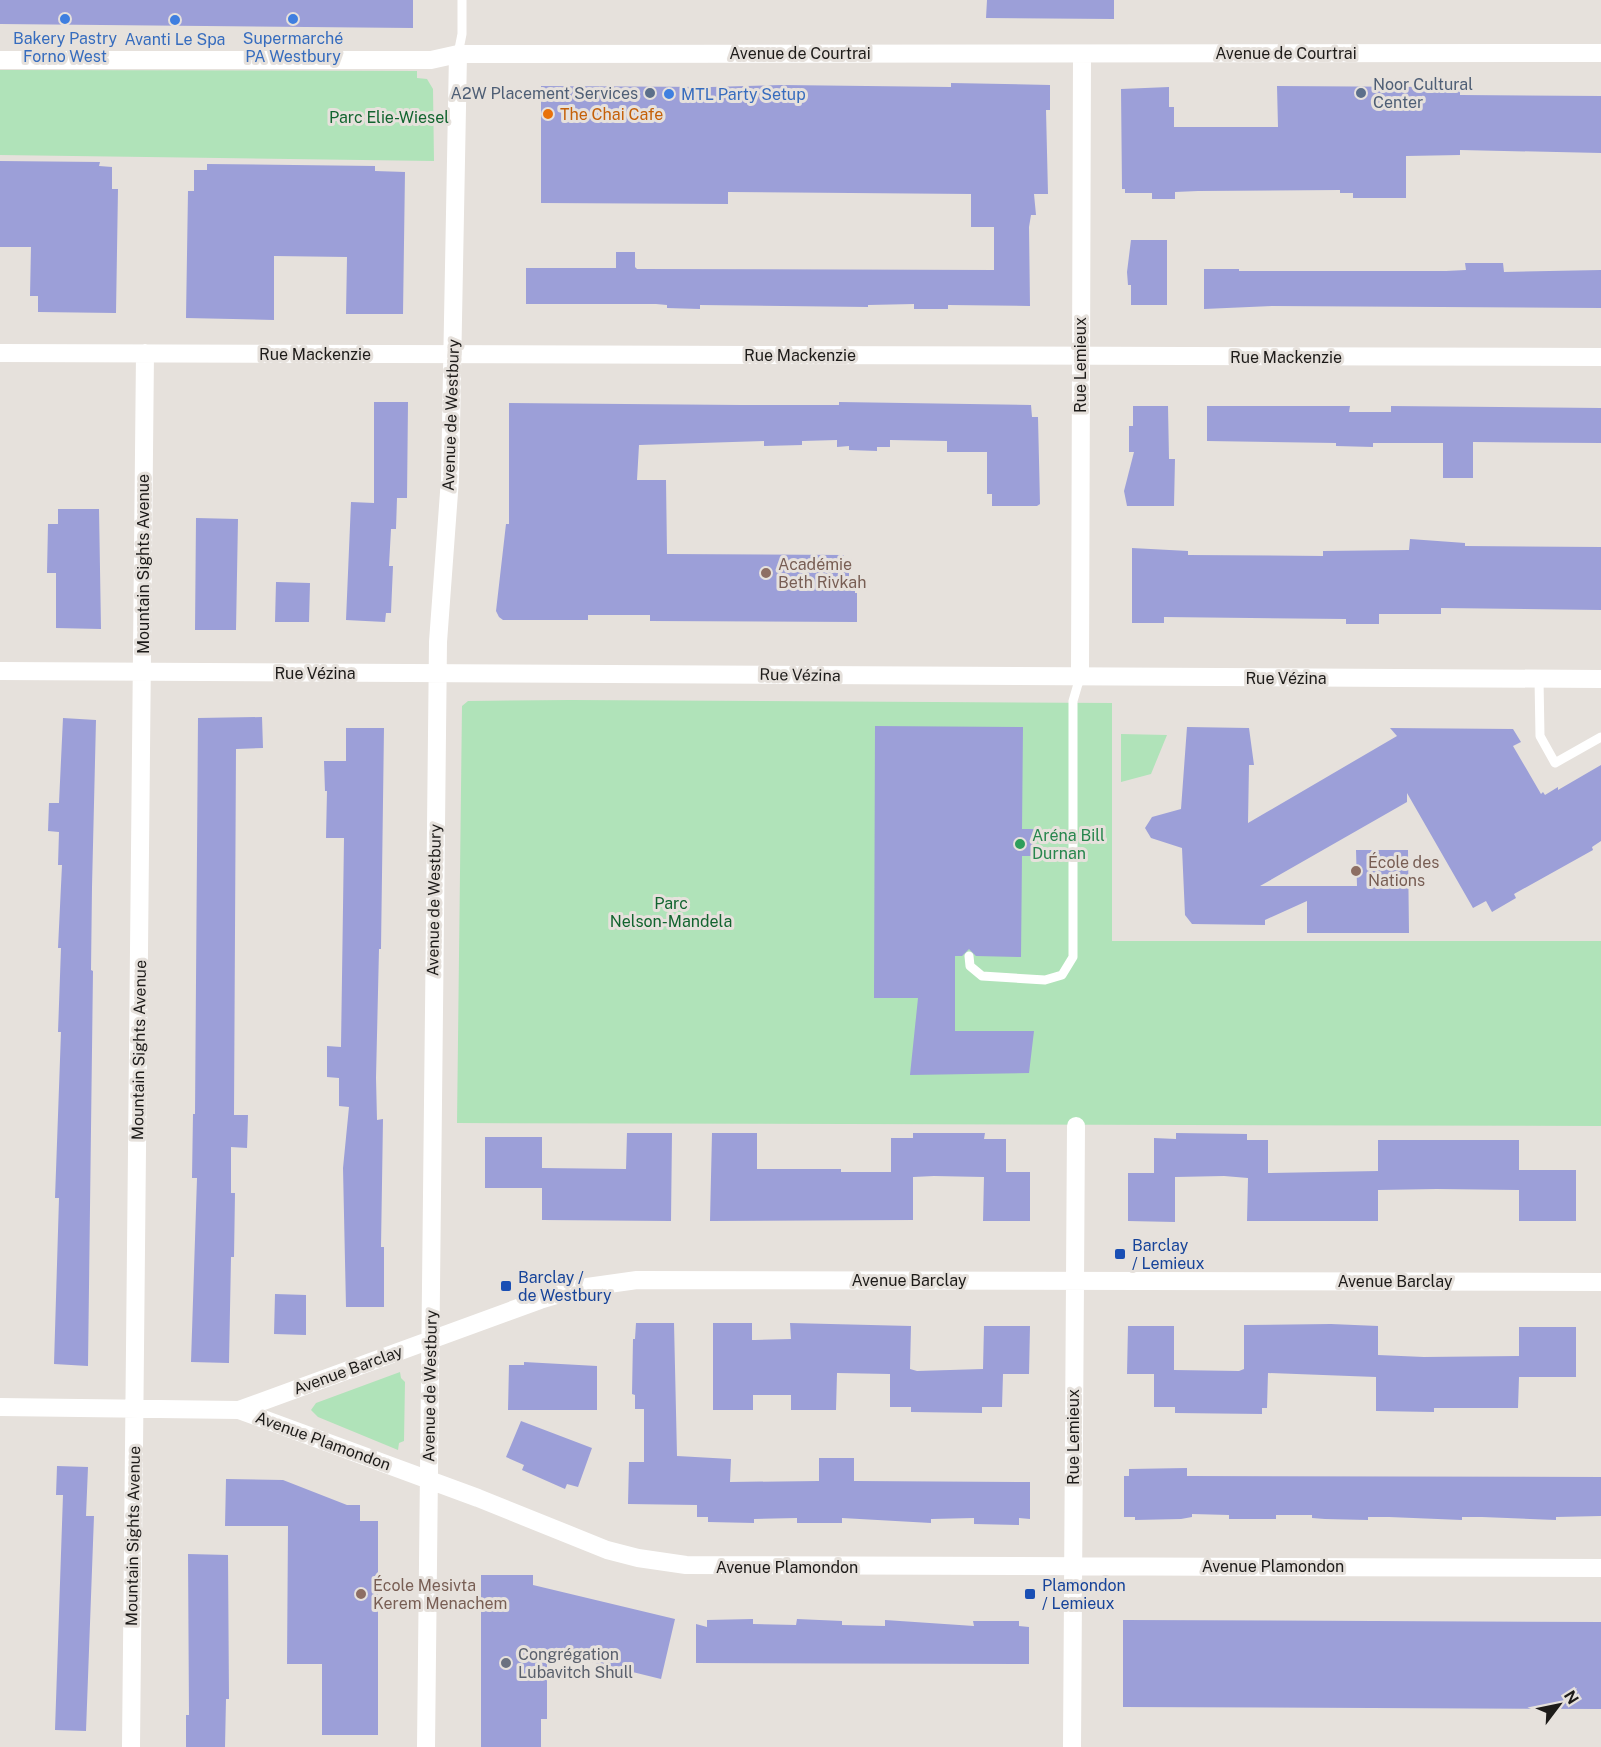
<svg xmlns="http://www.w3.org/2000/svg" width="1601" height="1747" viewBox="0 0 1601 1747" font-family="'Public Sans',sans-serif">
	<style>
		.green { fill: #b0e3b9 }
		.building { fill: #9c9fd8 }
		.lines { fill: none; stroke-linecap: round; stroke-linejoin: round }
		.service { stroke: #fff; stroke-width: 9 }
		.minor { stroke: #fff; stroke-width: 18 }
		.shop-dot { fill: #3f7fe0; stroke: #e6e1dc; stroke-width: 2 }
		.service-dot { fill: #5c6f8a; stroke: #e6e1dc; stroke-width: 2 }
		.food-dot { fill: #e8710a; stroke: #e6e1dc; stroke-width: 2 }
		.education-dot { fill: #8d6e63; stroke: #e6e1dc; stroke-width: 2 }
		.leisure-dot { fill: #2e9e5b; stroke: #e6e1dc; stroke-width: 2 }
		.transit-dot { fill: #1a4fb4; stroke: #e6e1dc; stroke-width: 2 }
		.worship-dot { fill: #6b7280; stroke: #e6e1dc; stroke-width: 2 }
		.labels { text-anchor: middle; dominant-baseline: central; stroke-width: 6; stroke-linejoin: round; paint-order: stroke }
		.shop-label { font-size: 16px; fill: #366cbe; stroke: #e6e1dc }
		.street-label { font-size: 16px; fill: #1d1b19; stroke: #e6e1dc }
		.service-label { font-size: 16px; fill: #4e5e75; stroke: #e6e1dc; text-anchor: start }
		.food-label { font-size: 16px; fill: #c56008; stroke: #e6e1dc; text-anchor: start }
		.park-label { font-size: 16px; fill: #12642f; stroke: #e6e1dc }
		.education-label { font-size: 16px; fill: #785e54; stroke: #e6e1dc; text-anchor: start }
		.leisure-label { font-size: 16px; fill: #27864d; stroke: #e6e1dc; text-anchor: start }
		.transit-label { font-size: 16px; fill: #164399; stroke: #e6e1dc; text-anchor: start }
		.worship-label { font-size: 16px; fill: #5b616d; stroke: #e6e1dc; text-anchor: start }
	</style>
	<rect width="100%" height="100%" fill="#e6e1dc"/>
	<path class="green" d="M 0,70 L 417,71 L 417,78 L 427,79 L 433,89 L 434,161 L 0,155 Z
		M 570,700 L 1112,703 L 1112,941 L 1601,941 L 1601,1126 L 457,1123 L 462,706 L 468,701 Z
		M 1121,734 L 1167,735 L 1151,774 L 1121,782 Z
		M 400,1372 L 401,1378 L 405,1382 L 404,1441 L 399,1443 L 398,1450 L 318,1417 L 311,1410 L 316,1403 Z"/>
	<path class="building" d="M 0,0 L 413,0 L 413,28 L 0,24 Z
		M 987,0 L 1114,0 L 1114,19 L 986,18 Z
		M 951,83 L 1050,85 L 1050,110 L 1046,110 L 1048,194 L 1034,194 L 1036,215 L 1031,215 L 1029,227 L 1030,306 L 948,305 L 948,309 L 914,309 L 914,304 L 868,305 L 868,307 L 700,305 L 700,309 L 667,308 L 667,305 L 656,304 L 526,304 L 526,268 L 616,268 L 616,252 L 635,252 L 635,267 L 637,269 L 994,270 L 994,227 L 971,227 L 971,194 L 728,192 L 728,204 L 541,203 L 541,86 L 711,87 L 782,85 L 951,87 Z
		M 1277,86 L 1433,87 L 1433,91 L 1460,91 L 1460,95 L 1601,96 L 1601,153 L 1460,150 L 1460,155 L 1406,156 L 1406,198 L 1353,198 L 1353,193 L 1340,193 L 1340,190 L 1198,191 L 1175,192 L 1175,199 L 1152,199 L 1152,193 L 1125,193 L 1125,189 L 1122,189 L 1121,89 L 1169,87 L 1169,107 L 1174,107 L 1174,127 L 1278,127 Z
		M 0,161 L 100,162 L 99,166 L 112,167 L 112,189 L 118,189 L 116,313 L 38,312 L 38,296 L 30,296 L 31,247 L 0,247 Z
		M 207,164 L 375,166 L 375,171 L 405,172 L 403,314 L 346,314 L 347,257 L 274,256 L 274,320 L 186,318 L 188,191 L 194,191 L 194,170 L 207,170 Z
		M 1131,240 L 1167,240 L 1167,305 L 1131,305 L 1131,285 L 1128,285 L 1127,272 Z
		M 1465,263 L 1503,263 L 1504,272 L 1601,270 L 1601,308 L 1272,306 L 1204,309 L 1204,269 L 1239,269 L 1239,271 L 1446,271 L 1466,270 Z
		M 374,402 L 408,402 L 407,498 L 397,498 L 396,529 L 391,529 L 389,566 L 393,566 L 391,613 L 386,613 L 385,622 L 346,620 L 351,502 L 374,503 Z
		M 839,402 L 1031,405 L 1032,417 L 1038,417 L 1040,504 L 1037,506 L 992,506 L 992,494 L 987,494 L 987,452 L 947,452 L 947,441 L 890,440 L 890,447 L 877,447 L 877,451 L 849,450 L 849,446 L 837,447 L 837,440 L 802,441 L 802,445 L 764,446 L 764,441 L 639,445 L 637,480 L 666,480 L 667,554 L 844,555 L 843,561 L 849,561 L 849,582 L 855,582 L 855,593 L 857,593 L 857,622 L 650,621 L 650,615 L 588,615 L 588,620 L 503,620 L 499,617 L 496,611 L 506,524 L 509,524 L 509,403 L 741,405 L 839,405 Z
		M 1133,406 L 1168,406 L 1169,459 L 1175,459 L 1174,506 L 1127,506 L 1124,491 L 1134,452 L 1129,452 L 1129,426 L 1133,426 Z
		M 1207,406 L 1350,406 L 1349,412 L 1391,412 L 1391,406 L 1601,408 L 1601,443 L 1473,442 L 1473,478 L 1443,478 L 1443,443 L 1373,443 L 1373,447 L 1336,446 L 1336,443 L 1207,441 Z
		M 58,509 L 99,509 L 101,629 L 56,628 L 56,573 L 47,573 L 48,524 L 58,524 Z
		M 196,518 L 238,519 L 236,630 L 195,630 Z
		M 1410,539 L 1465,543 L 1465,546 L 1601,547 L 1601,610 L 1441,608 L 1441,614 L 1379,614 L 1379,624 L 1346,624 L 1346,619 L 1164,617 L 1164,623 L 1132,623 L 1132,548 L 1188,551 L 1188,555 L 1323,556 L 1323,551 L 1409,550 Z
		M 276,582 L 310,583 L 309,622 L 275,622 Z
		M 262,717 L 263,748 L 236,749 L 234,1115 L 248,1115 L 247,1148 L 231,1147 L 231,1193 L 235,1193 L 234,1257 L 231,1257 L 229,1363 L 191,1362 L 197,1178 L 192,1178 L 193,1114 L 195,1114 L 198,718 Z
		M 63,718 L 96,720 L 92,887 L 91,970 L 93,971 L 88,1366 L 54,1364 L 59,1198 L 55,1198 L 61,1032 L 58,1032 L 61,948 L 58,948 L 62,865 L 58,865 L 59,832 L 48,831 L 49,803 L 59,803 Z
		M 875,726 L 1023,727 L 1022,829 L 1034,829 L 1034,856 L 1022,856 L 1021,957 L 976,956 L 969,949 L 962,956 L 955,956 L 955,1031 L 1034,1031 L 1029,1073 L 910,1075 L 918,998 L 874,998 Z
		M 1187,727 L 1249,728 L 1254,765 L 1249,765 L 1248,823 L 1397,736 L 1390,728 L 1513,729 L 1521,742 L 1513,746 L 1541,794 L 1543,792 L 1545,795 L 1558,787 L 1558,790 L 1601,765 L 1601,841 L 1592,847 L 1593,850 L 1514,894 L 1516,898 L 1492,912 L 1486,901 L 1473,908 L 1407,793 L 1407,802 L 1260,886 L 1357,886 L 1356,850 L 1408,850 L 1409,933 L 1307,933 L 1307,901 L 1265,920 L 1265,925 L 1192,924 L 1185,915 L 1182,848 L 1151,838 L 1145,828 L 1152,817 L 1181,809 Z
		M 346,728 L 384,728 L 381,949 L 379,949 L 376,1078 L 377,1120 L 383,1119 L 381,1247 L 384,1247 L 384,1307 L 346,1307 L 343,1168 L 349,1107 L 339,1106 L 339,1078 L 327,1077 L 327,1046 L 341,1047 L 344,838 L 326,838 L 327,791 L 325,791 L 324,761 L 346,761 Z
		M 627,1133 L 672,1133 L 671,1221 L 542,1220 L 542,1188 L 485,1188 L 485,1137 L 542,1137 L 542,1168 L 626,1169 Z
		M 712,1133 L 757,1133 L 757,1169 L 841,1169 L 841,1172 L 891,1172 L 891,1138 L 913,1138 L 913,1133 L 985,1133 L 984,1139 L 1006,1139 L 1006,1172 L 1030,1172 L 1030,1221 L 983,1221 L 984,1177 L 934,1176 L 913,1177 L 913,1220 L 710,1221 Z
		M 1176,1133 L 1247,1134 L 1247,1140 L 1268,1140 L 1268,1173 L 1378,1171 L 1378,1140 L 1519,1140 L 1519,1170 L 1576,1170 L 1576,1221 L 1519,1221 L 1519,1190 L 1437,1189 L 1378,1190 L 1378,1221 L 1247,1221 L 1248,1178 L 1224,1176 L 1175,1177 L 1175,1222 L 1128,1221 L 1128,1173 L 1154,1173 L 1154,1138 L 1176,1139 Z
		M 275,1294 L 306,1295 L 306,1335 L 274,1334 Z
		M 636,1323 L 674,1323 L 677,1456 L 731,1459 L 730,1482 L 819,1481 L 819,1458 L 854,1458 L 854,1481 L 1030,1482 L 1030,1519 L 1019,1518 L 1019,1525 L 974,1524 L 974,1518 L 931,1519 L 931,1523 L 842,1518 L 842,1523 L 797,1523 L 797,1518 L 754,1519 L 754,1523 L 708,1522 L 708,1517 L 697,1517 L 697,1505 L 628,1504 L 629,1462 L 644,1462 L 644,1409 L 635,1409 L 635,1395 L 632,1394 L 633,1339 L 635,1339 Z
		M 713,1323 L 752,1323 L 752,1340 L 755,1340 L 791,1339 L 790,1323 L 911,1326 L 910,1369 L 917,1371 L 983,1369 L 984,1326 L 1030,1326 L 1029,1374 L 1003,1374 L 1002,1407 L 982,1407 L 982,1413 L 911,1412 L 911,1407 L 890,1407 L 890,1374 L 837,1373 L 836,1410 L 791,1410 L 791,1395 L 753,1395 L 753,1410 L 713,1410 Z
		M 1331,1324 L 1378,1326 L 1378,1355 L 1424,1357 L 1519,1356 L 1519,1327 L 1576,1327 L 1576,1377 L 1519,1377 L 1518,1408 L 1434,1408 L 1434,1412 L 1376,1411 L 1376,1377 L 1268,1373 L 1267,1408 L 1262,1408 L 1262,1414 L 1175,1413 L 1175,1407 L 1154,1407 L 1154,1374 L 1127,1374 L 1128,1326 L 1174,1326 L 1174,1370 L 1239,1371 L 1244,1369 L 1244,1325 Z
		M 524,1362 L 597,1366 L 597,1410 L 508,1410 L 509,1365 L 524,1365 Z
		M 521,1421 L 592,1448 L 578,1487 L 567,1484 L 565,1489 L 522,1470 L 524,1465 L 506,1457 Z
		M 57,1466 L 88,1467 L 86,1516 L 94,1516 L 86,1731 L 55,1730 L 63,1495 L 56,1495 Z
		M 1187,1468 L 1187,1476 L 1601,1477 L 1601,1516 L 1556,1517 L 1556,1520 L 1482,1517 L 1462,1517 L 1462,1520 L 1389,1517 L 1368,1517 L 1368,1520 L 1325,1519 L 1312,1518 L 1312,1515 L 1276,1515 L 1276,1519 L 1229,1519 L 1229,1515 L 1192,1514 L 1192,1517 L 1181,1519 L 1135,1520 L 1135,1517 L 1124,1517 L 1124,1476 L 1129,1476 L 1129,1469 Z
		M 226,1479 L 283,1480 L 347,1505 L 360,1505 L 360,1521 L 378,1521 L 378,1735 L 322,1735 L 322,1664 L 287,1664 L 288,1526 L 225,1526 Z
		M 188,1554 L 228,1555 L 229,1699 L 226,1699 L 225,1747 L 186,1747 L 186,1715 L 189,1715 Z
		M 481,1575 L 533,1575 L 533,1585 L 675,1619 L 661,1679 L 547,1651 L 547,1719 L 541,1719 L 541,1747 L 481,1747 Z
		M 753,1619 L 753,1624 L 796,1625 L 797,1619 L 842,1621 L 842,1625 L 885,1626 L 885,1620 L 974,1626 L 973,1621 L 1019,1621 L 1019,1626 L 1029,1627 L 1029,1664 L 696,1663 L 696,1624 L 707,1627 L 707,1620 Z
		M 1123,1620 L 1601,1622 L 1601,1709 L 1123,1707 Z"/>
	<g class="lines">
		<path class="service" d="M 458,54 L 462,34 L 462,0
			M 1539,679 L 1540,736 L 1555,763 L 1601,737
			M 969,956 L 970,966 L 982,976 L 1045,980 L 1062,975 L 1073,957 L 1073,701 L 1080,677"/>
		<path class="minor" d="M 0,60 L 431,60 L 458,54 L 1601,53
			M 0,353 L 1601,357
			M 0,671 L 1601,679
			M 1080,677 L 1082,54
			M 0,1407 L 239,1410 L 478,1498 L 607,1550 L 638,1558 L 686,1565 L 1601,1568
			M 239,1410 L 540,1300 L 580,1288 L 637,1280 L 1601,1282
			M 131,1747 L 145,353
			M 426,1747 L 438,642 L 450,479 L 458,54
			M 1072,1747 L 1076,1126"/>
	</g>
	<g class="shop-dot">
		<circle cx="65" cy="19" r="6"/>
		<circle cx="293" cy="19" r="6"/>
		<circle cx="175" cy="20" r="6"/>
		<circle cx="669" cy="94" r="6"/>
	</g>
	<g class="service-dot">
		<circle cx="650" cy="93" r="6"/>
		<circle cx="1361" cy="93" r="6"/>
	</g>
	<circle class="food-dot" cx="548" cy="114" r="6"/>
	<g class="education-dot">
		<circle cx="766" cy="573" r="6"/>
		<circle cx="1356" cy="871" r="6"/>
		<circle cx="361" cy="1594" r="6"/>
	</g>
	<circle class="leisure-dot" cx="1020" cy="844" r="6"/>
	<g class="transit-dot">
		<rect x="1114" y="1248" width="12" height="12" rx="3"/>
		<rect x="500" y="1280" width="12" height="12" rx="3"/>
		<rect x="1024" y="1588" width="12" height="12" rx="3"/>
	</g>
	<circle class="worship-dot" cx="506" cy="1663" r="6"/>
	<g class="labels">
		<g class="shop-label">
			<text x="65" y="38">Bakery Pastry<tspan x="65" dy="18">Forno West</tspan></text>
			<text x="293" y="38">Supermarché<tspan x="293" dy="18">PA Westbury</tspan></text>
			<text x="175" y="39">Avanti Le Spa</text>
			<text x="681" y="94" text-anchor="start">MTL Party Setup</text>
		</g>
		<g class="street-label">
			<text x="800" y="53">Avenue de Courtrai</text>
			<text x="1286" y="53">Avenue de Courtrai</text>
			<text x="315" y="354">Rue Mackenzie</text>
			<text x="800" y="355">Rue Mackenzie</text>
			<text x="1286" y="357">Rue Mackenzie</text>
			<text transform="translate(1080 365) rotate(-90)">Rue Lemieux</text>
			<text transform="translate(451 415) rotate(-88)">Avenue de Westbury</text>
			<text transform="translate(143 564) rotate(-90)">Mountain Sights Avenue</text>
			<text x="315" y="673">Rue Vézina</text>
			<text transform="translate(800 675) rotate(1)">Rue Vézina</text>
			<text x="1286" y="678">Rue Vézina</text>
			<text transform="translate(434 900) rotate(-89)">Avenue de Westbury</text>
			<text transform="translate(139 1050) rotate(-89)">Mountain Sights Avenue</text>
			<text x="909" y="1280">Avenue Barclay</text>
			<text x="1395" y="1281">Avenue Barclay</text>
			<text transform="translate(348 1370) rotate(-20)">Avenue Barclay</text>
			<text transform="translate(430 1386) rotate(-89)">Avenue de Westbury</text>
			<text transform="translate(1073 1437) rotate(-90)">Rue Lemieux</text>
			<text transform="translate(323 1441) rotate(20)">Avenue Plamondon</text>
			<text transform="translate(133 1536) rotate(-89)">Mountain Sights Avenue</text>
			<text x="1273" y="1566">Avenue Plamondon</text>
			<text x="787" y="1567">Avenue Plamondon</text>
		</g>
		<g class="service-label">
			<text x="1373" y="84">Noor Cultural<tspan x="1373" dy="18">Center</tspan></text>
			<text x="638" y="93" text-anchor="end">A2W Placement Services</text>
		</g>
		<g class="food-label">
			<text x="560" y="114">The Chai Cafe</text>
		</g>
		<g class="park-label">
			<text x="389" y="117">Parc Elie-Wiesel</text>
			<text x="671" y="903">Parc<tspan x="671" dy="18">Nelson-Mandela</tspan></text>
		</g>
		<g class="education-label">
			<text x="778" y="564">Académie<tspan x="778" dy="18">Beth Rivkah</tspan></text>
			<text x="1368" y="862">École des<tspan x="1368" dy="18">Nations</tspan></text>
			<text x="373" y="1585">École Mesivta<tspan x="373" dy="18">Kerem Menachem</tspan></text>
		</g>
		<g class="leisure-label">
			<text x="1032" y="835">Aréna Bill<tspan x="1032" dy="18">Durnan</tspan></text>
		</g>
		<g class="transit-label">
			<text x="1132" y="1245">Barclay<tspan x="1132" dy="18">/ Lemieux</tspan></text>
			<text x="518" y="1277">Barclay /<tspan x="518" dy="18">de Westbury</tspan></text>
			<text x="1042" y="1585">Plamondon<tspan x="1042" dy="18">/ Lemieux</tspan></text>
		</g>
		<g class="worship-label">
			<text x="518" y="1654">Congrégation<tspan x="518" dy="18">Lubavitch Shull</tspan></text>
		</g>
	</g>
	<g transform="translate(1559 1705) rotate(58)" stroke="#e6e1dc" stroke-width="4.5" paint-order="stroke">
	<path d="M0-4.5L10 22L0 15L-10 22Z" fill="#1d1b19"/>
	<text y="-9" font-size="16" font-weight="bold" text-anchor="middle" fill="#1d1b19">N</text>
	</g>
</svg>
